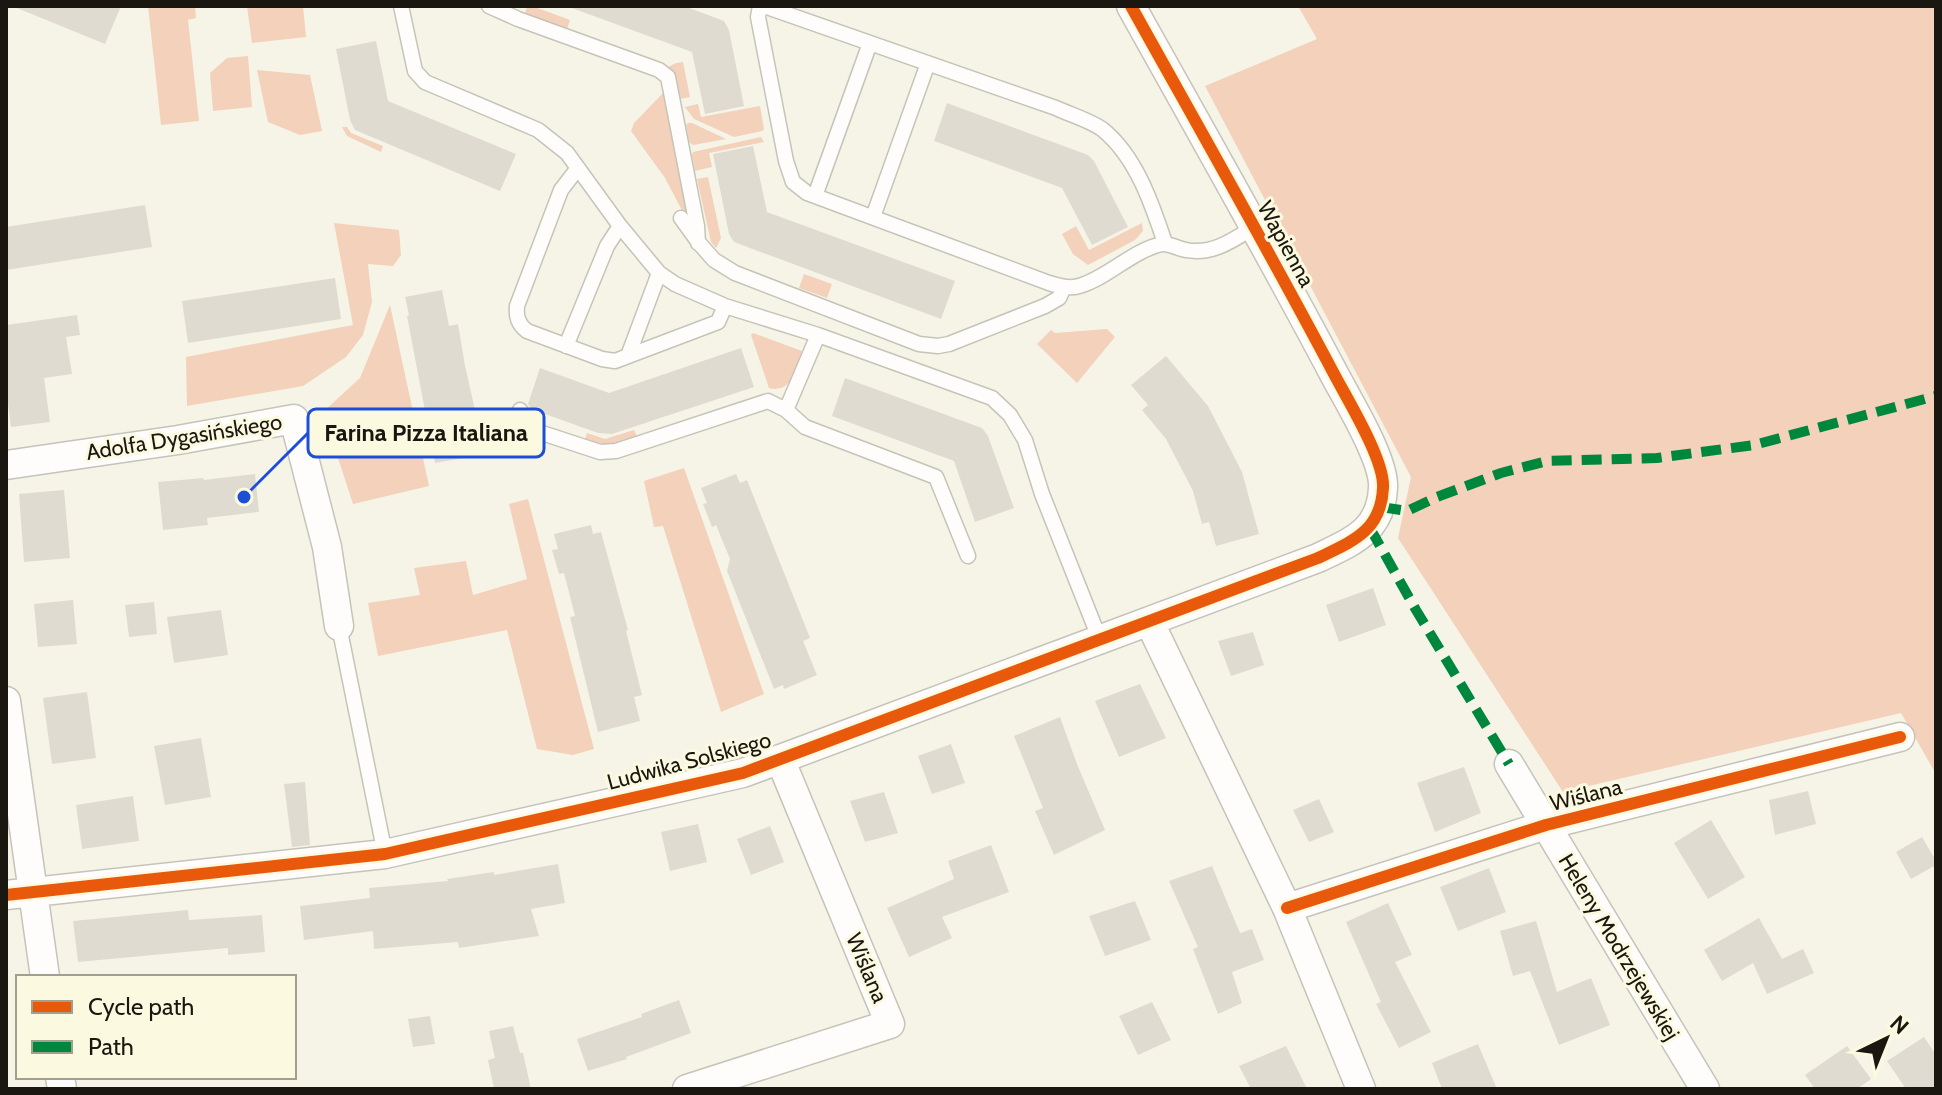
<svg xmlns="http://www.w3.org/2000/svg" width="1942" height="1095" viewBox="0 0 1942 1095" font-family="Cabin,sans-serif">
	<style>
		.green { fill: #f3d1ba }
		.building { fill: #dfdbd1 }
		.lines { fill: none; stroke-linecap: round; stroke-linejoin: round }
		.service-casing { stroke: #c5c4b9; stroke-width: 17 }
		.minor-casing { stroke: #c5c4b9; stroke-width: 31 }
		.service { stroke: #fefdfb; stroke-width: 14 }
		.minor { stroke: #fefdfb; stroke-width: 28 }
		.quiet { stroke: #00873e; stroke-width: 10; stroke-dasharray: 20 10; stroke-linecap: butt }
		.cycleway-casing { stroke: #fcf9e1; stroke-width: 17 }
		.cycleway { stroke: #e8590c; stroke-width: 12 }
		.labels { text-anchor: middle; dominant-baseline: central; stroke-width: 6; stroke-linejoin: round; paint-order: stroke }
		.street-label { font-size: 22px; fill: #19170f; stroke: #fcf9e1 }
		.leader { fill: none; stroke: #1d4ed8; stroke-width: 3 }
		.callout-dot { fill: #1d4ed8; stroke: #fcf9e1; stroke-width: 3 }
		.callout { fill: #fcf9e1; stroke: #1d4ed8; stroke-width: 3 }
		.callout-label { font-size: 24px; text-anchor: middle; font-weight: bold; fill: #19170f }
	</style>
	<rect width="100%" height="100%" fill="#f6f4e7"/>
	<path class="green" d="M 148,6 L 195,6 L 196,18 L 188,20 L 199,121 L 161,125 Z
		M 247,6 L 303,6 L 306,37 L 252,43 Z
		M 527,6 L 532,6 L 570,20 L 567,29 L 525,13 Z
		M 1298,6 L 1936,6 L 1936,774 L 1901,713 L 1563,792 L 1398,538 L 1411,477 L 1205,86 L 1317,39 Z
		M 248,56 L 252,107 L 213,111 L 210,73 L 227,58 Z
		M 683,62 L 690,97 L 680,99 L 675,74 L 668,67 L 676,63 Z
		M 257,70 L 310,75 L 322,131 L 300,135 L 268,122 Z
		M 663,93 L 689,216 L 685,216 L 665,178 L 631,131 L 634,123 Z
		M 698,104 L 701,117 L 760,106 L 764,129 L 762,131 L 734,137 L 694,119 L 685,107 Z
		M 688,123 L 692,123 L 726,139 L 693,145 L 689,142 L 686,125 Z
		M 342,127 L 347,127 L 351,133 L 383,146 L 381,152 L 347,136 Z
		M 761,137 L 764,142 L 709,153 L 712,167 L 695,171 L 692,155 L 693,152 Z
		M 708,177 L 721,238 L 716,248 L 711,242 L 697,179 Z
		M 334,223 L 399,230 L 401,255 L 393,266 L 368,264 L 372,302 L 363,335 L 346,357 L 303,386 L 187,406 L 186,357 L 353,325 Z
		M 1142,223 L 1143,231 L 1135,240 L 1088,265 L 1073,254 L 1062,234 L 1076,226 L 1089,250 Z
		M 804,274 L 832,284 L 827,298 L 799,288 Z
		M 390,305 L 429,486 L 353,504 L 323,412 L 360,378 Z
		M 1107,329 L 1115,337 L 1077,383 L 1037,344 L 1051,330 L 1055,333 Z
		M 753,333 L 802,351 C 798,368 791,394 769,388 L 751,335 Z
		M 634,430 L 637,436 L 607,445 L 585,439 L 587,433 L 605,439 Z
		M 684,468 L 764,694 L 721,712 L 663,526 L 654,527 L 644,481 Z
		M 528,499 L 594,749 L 573,755 L 537,749 L 507,630 L 378,656 L 368,603 L 420,595 L 414,568 L 466,561 L 473,595 L 527,579 L 509,504 Z"/>
	<path class="building" d="M 12,6 L 121,6 L 105,44 Z
		M 573,6 L 684,6 L 724,21 L 729,30 L 744,106 L 705,114 L 692,52 L 572,8 Z
		M 376,41 L 388,101 L 516,154 L 500,191 L 355,130 L 350,120 L 336,49 Z
		M 947,103 L 1088,155 L 1094,161 L 1128,227 L 1092,245 L 1062,188 L 934,141 Z
		M 753,146 L 767,212 L 955,281 L 941,319 L 734,242 L 729,234 L 713,154 Z
		M 145,205 L 152,247 L 6,270 L 6,227 Z
		M 335,278 L 341,319 L 188,343 L 182,301 Z
		M 442,290 L 449,326 L 458,324 L 465,366 L 478,423 L 468,424 L 475,456 L 435,463 L 407,316 L 409,315 L 405,297 Z
		M 77,315 L 80,335 L 66,337 L 72,374 L 44,378 L 50,422 L 11,427 L 6,389 L 6,325 Z
		M 741,348 L 754,387 L 612,434 L 598,433 L 531,409 L 528,404 L 540,368 L 609,393 Z
		M 1166,356 L 1208,406 L 1242,472 L 1259,534 L 1216,546 L 1209,522 L 1202,524 L 1193,491 L 1166,439 L 1142,410 L 1148,405 L 1131,385 Z
		M 845,378 L 982,428 L 988,436 L 1014,508 L 975,522 L 954,461 L 832,416 Z
		M 255,474 L 259,512 L 207,518 L 208,525 L 163,530 L 158,482 L 203,478 L 204,480 Z
		M 736,474 L 740,483 L 747,480 L 810,638 L 803,641 L 817,675 L 784,689 L 783,685 L 774,689 L 727,571 L 730,559 L 716,525 L 712,527 L 703,504 L 707,503 L 701,488 Z
		M 64,490 L 70,558 L 24,562 L 19,494 Z
		M 591,525 L 593,534 L 601,532 L 628,630 L 626,631 L 642,695 L 634,697 L 640,721 L 598,732 L 570,617 L 575,616 L 564,573 L 559,574 L 552,550 L 558,549 L 554,534 Z
		M 1373,588 L 1386,625 L 1339,642 L 1326,605 Z
		M 73,600 L 77,644 L 38,647 L 34,604 Z
		M 154,602 L 157,634 L 129,637 L 125,605 Z
		M 221,610 L 228,655 L 174,663 L 167,617 Z
		M 1253,632 L 1264,665 L 1231,676 L 1218,641 Z
		M 1140,684 L 1166,738 L 1119,757 L 1095,701 Z
		M 87,692 L 96,758 L 52,764 L 43,698 Z
		M 1060,717 L 1077,764 L 1105,830 L 1054,855 L 1035,811 L 1043,808 L 1014,736 Z
		M 201,738 L 211,797 L 165,805 L 154,746 Z
		M 951,744 L 965,783 L 932,794 L 918,756 Z
		M 1464,767 L 1481,813 L 1435,832 L 1417,783 Z
		M 305,782 L 310,845 L 292,847 L 284,784 Z
		M 1808,791 L 1816,824 L 1775,835 L 1769,800 Z
		M 884,792 L 898,833 L 865,842 L 850,801 Z
		M 133,796 L 139,841 L 82,849 L 76,805 Z
		M 1319,799 L 1334,832 L 1309,842 L 1293,810 Z
		M 1711,820 L 1745,877 L 1708,899 L 1674,843 Z
		M 698,824 L 707,862 L 670,871 L 661,832 Z
		M 770,826 L 784,862 L 751,875 L 737,839 Z
		M 1922,837 L 1936,861 L 1936,865 L 1911,879 L 1896,852 Z
		M 991,845 L 1009,892 L 942,917 L 952,938 L 909,957 L 887,908 L 954,879 L 948,861 Z
		M 558,864 L 565,903 L 531,909 L 539,936 L 459,948 L 458,942 L 374,949 L 373,931 L 304,940 L 300,906 L 370,898 L 369,888 L 448,881 L 447,879 L 494,872 L 494,875 Z
		M 1212,866 L 1240,933 L 1252,929 L 1264,960 L 1232,972 L 1242,1003 L 1218,1014 L 1193,949 L 1198,947 L 1169,881 Z
		M 1489,868 L 1506,912 L 1458,931 L 1440,887 Z
		M 1135,901 L 1151,940 L 1105,956 L 1089,916 Z
		M 1388,903 L 1412,955 L 1395,962 L 1431,1032 L 1399,1048 L 1376,1004 L 1381,1002 L 1346,922 Z
		M 188,910 L 189,920 L 262,915 L 265,952 L 228,955 L 228,948 L 78,962 L 73,921 Z
		M 1759,918 L 1782,959 L 1803,949 L 1814,973 L 1767,994 L 1753,963 L 1722,981 L 1704,950 Z
		M 1536,921 L 1557,992 L 1591,978 L 1610,1025 L 1559,1045 L 1530,971 L 1513,976 L 1500,931 Z
		M 679,1000 L 691,1033 L 626,1057 L 627,1059 L 588,1071 L 577,1039 L 642,1017 L 641,1014 Z
		M 1152,1002 L 1171,1040 L 1138,1055 L 1119,1016 Z
		M 430,1016 L 435,1044 L 413,1047 L 408,1019 Z
		M 513,1026 L 520,1053 L 523,1053 L 531,1089 L 494,1089 L 488,1060 L 495,1058 L 489,1031 Z
		M 1924,1037 L 1936,1055 L 1936,1089 L 1906,1089 L 1887,1061 Z
		M 1478,1044 L 1497,1089 L 1442,1089 L 1432,1063 Z
		M 1286,1046 L 1307,1089 L 1251,1089 L 1239,1066 Z
		M 1847,1046 L 1871,1079 L 1857,1089 L 1815,1089 L 1805,1075 Z"/>
	<g class="lines">
		<defs>
			<path id="service" d="M 401,6 L 415,71 L 425,82 L 538,130 L 567,153 L 620,226 L 659,273 L 675,284 L 725,306 L 818,335 L 992,398 L 1010,415 L 1025,440 L 1042,494 L 1100,640
				M 489,6 L 518,19 L 659,70 L 668,77 L 697,226 L 698,243
				M 760,6 L 758,17 L 786,161 L 793,182 L 807,193 L 1049,283 C 1059,286 1069,289 1079,286 C 1106,279 1133,250 1162,244 C 1170,243 1178,249 1186,250 C 1212,255 1232,241 1254,227
				M 764,6 L 1056,108 C 1071,115 1089,120 1102,129 C 1136,156 1152,204 1165,243
				M 578,168 L 561,190 L 517,306 C 516,317 518,324 527,331 L 602,359 L 615,361 L 718,322 L 725,306
				M 815,196 L 870,43
				M 873,217 L 928,63
				M 681,218 L 699,243 L 714,260 L 735,273 L 919,344 L 938,346 L 949,344 L 1045,306 L 1059,298 L 1064,287
				M 566,346 L 607,246 L 620,226
				M 628,356 L 659,273
				M 520,410 C 525,421 529,426 539,432 L 600,452 L 616,451 L 768,401 L 786,410 L 805,427 L 936,477 L 968,556
				M 786,410 L 818,335
				M 339,626 L 385,854"/>
			<path id="minor" d="M 6,465 L 178,440 L 294,419 L 327,547 L 339,626
				M 1149,621 L 1287,908 L 1361,1089
				M 6,701 L 45,977
				M 1509,764 L 1705,1089
				M 6,895 L 385,854 L 743,773 L 1318,558 C 1353,541 1381,531 1383,488 C 1385,460 1347,399 1333,372 C 1268,249 1199,128 1131,6
				M 1287,908 L 1546,825 L 1900,737
				M 60,1077 L 62,1089
				M 687,1089 L 890,1024 L 780,759"/>
		</defs>
		<use href="#service" class="service-casing"/>
		<use href="#minor" class="minor-casing"/>
		<use href="#service" class="service"/>
		<use href="#minor" class="minor"/>
		<path class="quiet" d="M 1381,507 L 1407,511 L 1437,497 L 1501,473 L 1547,461 L 1657,458 L 1754,445 L 1936,396
			M 1370,528 L 1416,610 L 1509,764"/>
		<defs>
			<path id="cycleway" d="M 6,895 L 385,854 L 743,773 L 1318,558 C 1353,541 1381,531 1383,488 C 1385,460 1347,399 1333,372 C 1268,249 1199,128 1131,6
				M 1287,908 L 1546,825 L 1900,737"/>
		</defs>
		<use href="#cycleway" class="cycleway-casing"/>
		<use href="#cycleway" class="cycleway"/>
	</g>
	<g class="labels">
		<g class="street-label">
			<text transform="translate(1286 244) rotate(61)">Wapienna</text>
			<text transform="translate(184 437) rotate(-9)">Adolfa Dygasińskiego</text>
			<text transform="translate(689 761) rotate(-15)">Ludwika Solskiego</text>
			<text transform="translate(1586 795) rotate(-14)">Wiślana</text>
			<text transform="translate(1619 947) rotate(59)">Heleny Modrzejewskiej</text>
			<text transform="translate(867 968) rotate(67)">Wiślana</text>
		</g>
	</g>
	<path class="leader" d="M244 497L308 433"/>
	<circle class="callout-dot" cx="244" cy="497" r="8"/>
	<rect class="callout" x="308" y="409" width="236" height="48" rx="8"/>
	<g class="callout-label">
		<text x="426" y="441">Farina Pizza Italiana</text>
	</g>
	<rect width="1942" height="1095" fill="none" stroke="#19170f" stroke-width="16"/>
	<rect x="16" y="975" width="280" height="104" fill="#fcf9e1" stroke="#a19f8d" stroke-width="2"/>
	<rect x="32" y="1001" width="40" height="12" fill="#e8590c" stroke="#a19f8d" stroke-width="2"/>
	<text x="88" y="1015" font-size="24" fill="#19170f">Cycle path</text>
	<rect x="32" y="1041" width="40" height="12" fill="#00873e" stroke="#a19f8d" stroke-width="2"/>
	<text x="88" y="1055" font-size="24" fill="#19170f">Path</text>
	<g transform="translate(1886 1039) rotate(43)" stroke="#fcf9e1" stroke-width="6" paint-order="stroke">
	<path d="M0-6L14 30L0 20L-14 30Z" fill="#19170f"/>
	<text y="-12" font-size="22" font-weight="bold" text-anchor="middle" fill="#19170f">N</text>
	</g>
</svg>
